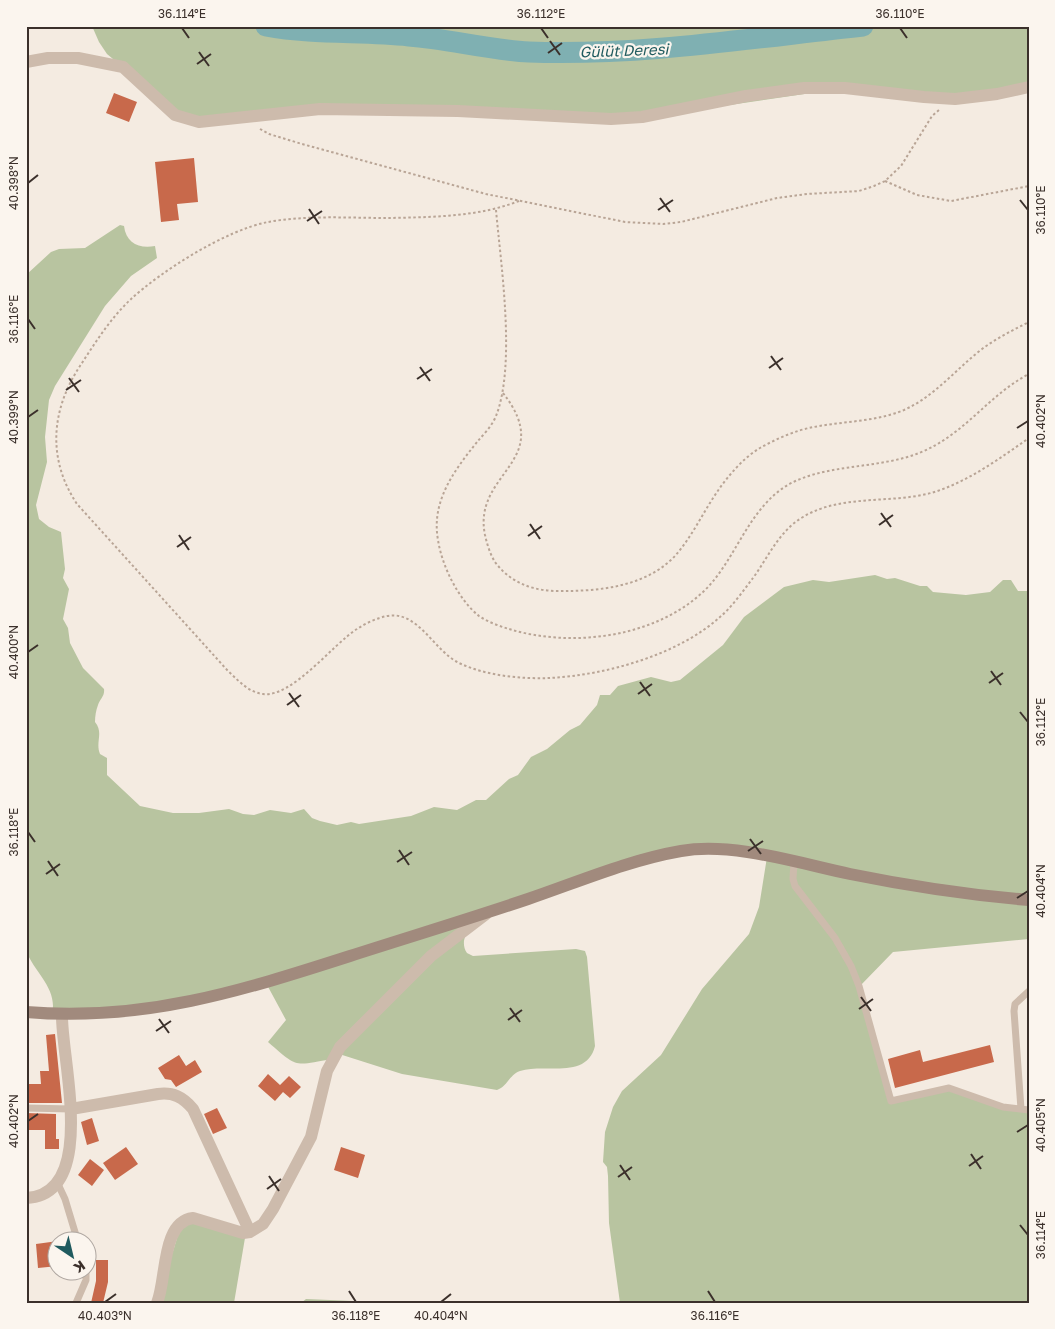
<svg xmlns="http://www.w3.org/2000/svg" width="1055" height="1329" viewBox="0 0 1055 1329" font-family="'Golos Text',sans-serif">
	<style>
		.green { fill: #b8c4a0 }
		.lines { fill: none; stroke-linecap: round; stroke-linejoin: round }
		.river { stroke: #7fb0b2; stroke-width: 21 }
		.building { fill: #c8694b }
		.path { stroke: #b9a596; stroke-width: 2; stroke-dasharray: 2.5 2.5; stroke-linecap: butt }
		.lane { stroke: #cdbbac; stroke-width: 7 }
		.street { stroke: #cdbbac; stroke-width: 12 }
		.secondary { stroke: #a18a7d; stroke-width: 12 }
		.ticks { fill: none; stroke: #3b302b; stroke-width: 2 }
		.labels { text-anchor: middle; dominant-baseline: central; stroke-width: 4.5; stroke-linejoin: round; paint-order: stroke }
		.water-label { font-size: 15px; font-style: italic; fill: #1f5a5e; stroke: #fbf5ee }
		.neatline { fill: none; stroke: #3b302b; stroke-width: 2 }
		.ticks-label { font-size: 12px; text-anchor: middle; fill: #3b302b }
	</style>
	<rect width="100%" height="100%" fill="#f4ebe1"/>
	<path class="green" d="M 92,26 L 1029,26 L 1029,87 L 955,99 L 845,88 L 668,114 L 321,109 L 186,120 L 107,54 L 99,42 Z
		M 120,225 L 124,226 C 126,243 139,249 155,246 L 157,258 L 131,276 L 105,306 L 55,386 L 49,400 L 45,437 L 47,462 L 36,505 L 39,519 L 49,527 L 61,532 L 65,569 L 63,578 L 69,589 L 63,619 L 68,628 L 70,643 L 83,668 L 104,689 C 105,696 100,699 98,705 C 96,710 95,716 95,722 C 104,733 95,742 100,754 L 107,758 L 107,775 L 140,806 L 173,813 L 199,813 L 229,809 L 243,814 L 254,815 L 270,810 L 291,813 L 304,809 L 312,818 L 320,821 L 337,825 L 351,822 L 359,824 L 411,816 L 434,807 L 457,810 L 476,800 L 486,800 L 509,779 L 518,775 L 531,757 L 547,749 L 570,730 L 580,725 L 597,705 L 600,695 L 610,695 L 618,686 L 651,677 L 671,682 L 680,680 L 723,645 L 744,617 L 784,587 L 813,580 L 829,582 L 875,575 L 887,579 L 895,578 L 920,586 L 927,586 L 933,592 L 966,595 L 990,592 L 1003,580 L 1011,580 L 1018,591 L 1029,591 L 1029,939 L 893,952 L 860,986 L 891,1100 L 949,1088 L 1003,1107 L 1029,1110 L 1029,1303 L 620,1303 L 609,1223 L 608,1176 L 607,1167 L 603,1162 L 605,1132 L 613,1107 L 622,1091 L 661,1055 L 702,989 L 749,934 L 759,907 L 767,857 L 681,851 L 488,912 C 477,923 456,936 467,953 L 473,956 L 576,949 L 585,951 L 587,957 L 595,1046 C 587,1080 544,1063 520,1071 C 509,1075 507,1087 497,1090 L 402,1074 L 336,1053 L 332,1059 C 293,1066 298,1068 268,1042 L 286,1020 L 266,983 L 216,997 L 52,1014 C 58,989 35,973 26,951 L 26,275 L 51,252 L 59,249 L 85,248 Z
		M 182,1222 L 246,1232 L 234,1303 L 157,1303 Z
		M 306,1299 L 377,1302 L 379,1303 L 301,1303 Z"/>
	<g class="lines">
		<path class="river" d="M 266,26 C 314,35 361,31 409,36 C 449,39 488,50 529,52 C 641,56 752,38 863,26"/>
	</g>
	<path class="building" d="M 114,93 L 137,102 L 129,122 L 106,113 Z
		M 194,158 L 198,202 L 177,204 L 179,220 L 161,222 L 155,162 Z
		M 55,1034 L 62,1103 L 26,1103 L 26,1084 L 41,1084 L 40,1071 L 49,1071 L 46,1035 Z
		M 990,1045 L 994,1062 L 895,1088 L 888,1059 L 920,1050 L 923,1062 Z
		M 179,1055 L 186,1066 L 195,1060 L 202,1072 L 176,1087 L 171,1080 L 165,1079 L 158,1068 Z
		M 268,1074 L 280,1085 L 289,1076 L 301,1087 L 290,1098 L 283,1092 L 275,1101 L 258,1086 Z
		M 217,1108 L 227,1128 L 213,1134 L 204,1114 Z
		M 26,1113 L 56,1114 L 56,1139 L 59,1139 L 59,1149 L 45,1149 L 45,1130 L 26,1130 Z
		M 92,1118 L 99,1141 L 87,1145 L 81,1122 Z
		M 126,1147 L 138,1164 L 115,1180 L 103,1163 Z
		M 341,1147 L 365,1155 L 358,1178 L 334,1170 Z
		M 90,1159 L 104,1170 L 92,1186 L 78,1175 Z
		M 58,1241 L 58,1266 L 38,1268 L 36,1244 Z
		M 96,1260 L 108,1260 L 108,1282 L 103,1303 L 91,1303 L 96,1281 Z"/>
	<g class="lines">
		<path class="path" d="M 260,129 L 269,134 L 302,144 L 486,194 L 625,222 L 663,224 L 681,222 L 777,198 L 807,194 L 859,191 L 874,186 L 885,181 L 901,166 L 932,116 L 939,110
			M 885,181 L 917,195 L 951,201 L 1029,186
			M 519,201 C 478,217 433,217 389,218 C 349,218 307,215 268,222 C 226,230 161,271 130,300 C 110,319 95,343 80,366 C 51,410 47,459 77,504 L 228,671 C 239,681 248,692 263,694 C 292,698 333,644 357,629 C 366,623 377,618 387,616 C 418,610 434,651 459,663 C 487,676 520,679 550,678 C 606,675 678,655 720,617 C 732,607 743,591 753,578 C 769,556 779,531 803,517 C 841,494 889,504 931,493 C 966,483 999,459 1029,438
			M 496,210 C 501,266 516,365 496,416 C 492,426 483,435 477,442 C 454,471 431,501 438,540 C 442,566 458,599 479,616 C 488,622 499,626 509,629 C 571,648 655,638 704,591 C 735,561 746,514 783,488 C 820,463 876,470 919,453 C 965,435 988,395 1029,374
			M 503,393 C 557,462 472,472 485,535 C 487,544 490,554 495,562 C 512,585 537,592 564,591 C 601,591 645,586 673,558 C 691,539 702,514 717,492 C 728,476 743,458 760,448 C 776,439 796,430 814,427 C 844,421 875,422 904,410 C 935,396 955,370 982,349 C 997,338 1013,330 1029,322"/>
		<path class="lane" d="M 794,862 L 793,879 L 795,886 L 835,938 L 851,966 L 859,986 L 891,1101 L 949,1088 L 1003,1107 L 1029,1110
			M 26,1108 L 71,1109
			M 1021,1109 L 1014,1011 L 1015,1004 L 1029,991
			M 57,1182 L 65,1199 L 78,1242
			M 76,1303 L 86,1280 L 86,1272"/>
		<path class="street" d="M 26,62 L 48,58 L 78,58 L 123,67 L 175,115 L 199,122 L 320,109 L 458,111 L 611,119 L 642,117 L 746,96 L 804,88 L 845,88 L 924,97 L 955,99 L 997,94 L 1029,87
			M 71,1109 L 158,1094 C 173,1092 183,1097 193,1109 L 250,1232
			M 26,1198 C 99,1195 61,1058 62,1015
			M 157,1303 C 167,1279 161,1222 193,1218 L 243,1233 L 250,1232 L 263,1224 L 273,1209 L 311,1137 L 327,1071 L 340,1047 L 431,956 L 486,914"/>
		<path class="secondary" d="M 26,1012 C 143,1022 241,991 350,956 C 409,937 469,919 528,899 C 578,882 629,860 681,851 C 733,842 798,863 850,874 C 909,886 968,895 1029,900"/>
	</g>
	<path class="ticks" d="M 182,28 L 189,38M 541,28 L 548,38M 900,28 L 907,38M 550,41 L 560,55M 199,52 L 209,66M 548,53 L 562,43M 197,64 L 211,54M 28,183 L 38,175M 660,198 L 670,212M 1020,200 L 1028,210M 309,209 L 319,224M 658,210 L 673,200M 307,221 L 322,211M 28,319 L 35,329M 771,356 L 781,370M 420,367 L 430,381M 769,368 L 783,358M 69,378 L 79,392M 417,379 L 432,369M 66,390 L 81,380M 28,417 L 38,410M 1017,428 L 1028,421M 881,513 L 891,527M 530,524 L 540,539M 879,525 L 893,515M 179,535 L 189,550M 528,536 L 542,526M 177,547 L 191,537M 28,652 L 38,645M 991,671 L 1001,685M 640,682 L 650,696M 989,683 L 1003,673M 289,693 L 299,707M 638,694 L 652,684M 287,705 L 301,695M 1020,712 L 1028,722M 28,832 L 35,842M 750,839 L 761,854M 399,850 L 409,865M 748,851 L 763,841M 48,861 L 58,876M 397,862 L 412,852M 46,874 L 60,864M 1017,898 L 1028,891M 861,997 L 871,1011M 510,1008 L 520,1022M 859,1009 L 873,999M 159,1019 L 169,1033M 508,1020 L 522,1010M 156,1031 L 171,1021M 28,1121 L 38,1114M 1017,1132 L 1028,1125M 971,1154 L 981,1169M 620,1165 L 630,1180M 969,1166 L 983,1156M 269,1176 L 279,1191M 618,1177 L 632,1167M 267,1189 L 281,1179M 1020,1225 L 1028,1235M 349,1291 L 356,1302M 708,1291 L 715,1302M 105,1302 L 116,1294M 441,1302 L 451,1294"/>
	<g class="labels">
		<g class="water-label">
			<text transform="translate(624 50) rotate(-2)">Gülüt Deresi</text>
		</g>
	</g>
	<rect width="1055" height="1329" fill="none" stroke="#fbf5ee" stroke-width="55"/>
	<g transform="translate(72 1256) rotate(145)"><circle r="24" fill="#fbf5ee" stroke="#aea6a0"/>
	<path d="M0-4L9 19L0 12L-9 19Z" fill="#1f5a5e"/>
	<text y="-8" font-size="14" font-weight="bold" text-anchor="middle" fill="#3b302b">K</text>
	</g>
	<rect x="28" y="28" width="1000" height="1274" class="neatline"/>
	<g class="ticks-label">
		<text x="182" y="18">36.114°E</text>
		<text x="541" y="18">36.112°E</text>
		<text x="900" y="18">36.110°E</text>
		<text transform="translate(14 183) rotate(-90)" y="4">40.398°N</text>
		<text transform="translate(1041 210) rotate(-90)" y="4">36.110°E</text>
		<text transform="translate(14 319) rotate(-90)" y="4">36.116°E</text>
		<text transform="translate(14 417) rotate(-90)" y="4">40.399°N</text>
		<text transform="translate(1041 421) rotate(-90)" y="4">40.402°N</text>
		<text transform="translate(14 652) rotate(-90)" y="4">40.400°N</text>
		<text transform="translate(1041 722) rotate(-90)" y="4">36.112°E</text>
		<text transform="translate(14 832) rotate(-90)" y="4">36.118°E</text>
		<text transform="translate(1041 891) rotate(-90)" y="4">40.404°N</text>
		<text transform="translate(14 1121) rotate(-90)" y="4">40.402°N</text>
		<text transform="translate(1041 1125) rotate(-90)" y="4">40.405°N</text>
		<text transform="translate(1041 1235) rotate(-90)" y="4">36.114°E</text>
		<text x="105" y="1320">40.403°N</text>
		<text x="356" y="1320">36.118°E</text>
		<text x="441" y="1320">40.404°N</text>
		<text x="715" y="1320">36.116°E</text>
	</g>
</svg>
